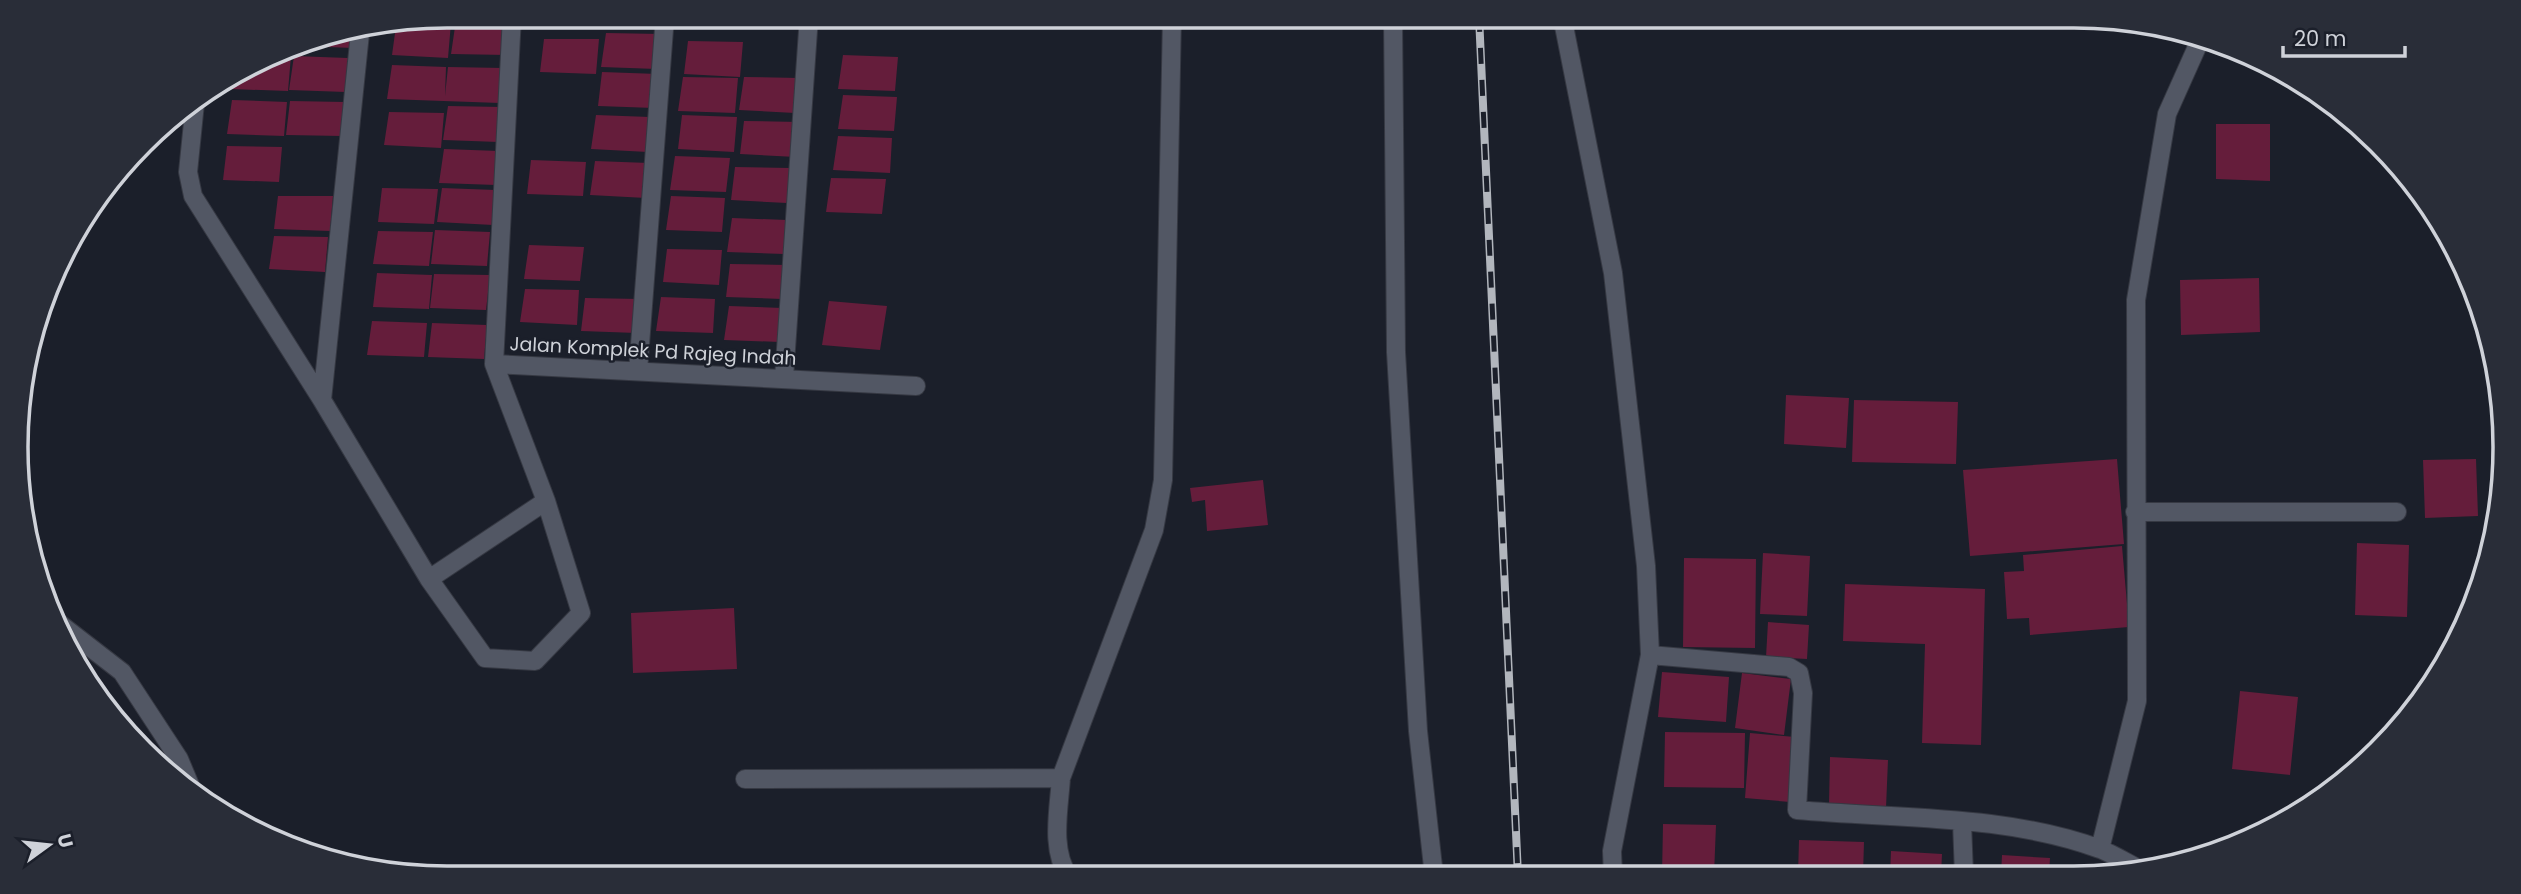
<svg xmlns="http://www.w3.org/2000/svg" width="2521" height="894" viewBox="0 0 2521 894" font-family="Poppins,sans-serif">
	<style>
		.building { fill: #651d3b }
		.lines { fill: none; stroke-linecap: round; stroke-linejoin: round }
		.minor-casing { stroke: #363943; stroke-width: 20 }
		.minor { stroke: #525764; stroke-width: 18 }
		.rail-casing { stroke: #b2b6bd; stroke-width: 8 }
		.rail { stroke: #1b1f2a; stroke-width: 5; stroke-dasharray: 16; stroke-linecap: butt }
		.labels { text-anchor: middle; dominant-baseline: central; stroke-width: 5; stroke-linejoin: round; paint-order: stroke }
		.street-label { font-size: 19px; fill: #cfd2d9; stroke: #1b1f2a }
		.rim { fill: none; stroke: #cfd2d9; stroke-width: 3.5 }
	</style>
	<rect width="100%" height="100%" fill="#1b1f2a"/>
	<path class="building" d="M 456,20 L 510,21 L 507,55 L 451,54 Z
		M 414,22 L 451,23 L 448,58 L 392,55 L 396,26 Z
		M 606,33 L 661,34 L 657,69 L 601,67 Z
		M 356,34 L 354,48 L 299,46 L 299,45 Z
		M 544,39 L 599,39 L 596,74 L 540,72 Z
		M 688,41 L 743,42 L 740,77 L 684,74 Z
		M 843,55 L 898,57 L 895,91 L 838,89 Z
		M 270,56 L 291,56 L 288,91 L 231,89 L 233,79 Z
		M 294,56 L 348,58 L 346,92 L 289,90 Z
		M 392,65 L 446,67 L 445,96 L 448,67 L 504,68 L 500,103 L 387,99 Z
		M 602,72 L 658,74 L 654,108 L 598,106 Z
		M 683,77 L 738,78 L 735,113 L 678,111 Z
		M 744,77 L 799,78 L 795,113 L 739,110 Z
		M 843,95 L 897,97 L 894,131 L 838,129 Z
		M 232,100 L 287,102 L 284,136 L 227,134 Z
		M 290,101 L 345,102 L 342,136 L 286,135 Z
		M 448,106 L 502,107 L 499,142 L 443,140 Z
		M 389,112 L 444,113 L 441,148 L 384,145 Z
		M 596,115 L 650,117 L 648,152 L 591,149 Z
		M 682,115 L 737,117 L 734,152 L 678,149 Z
		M 744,121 L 799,122 L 796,157 L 740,154 Z
		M 2216,124 L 2270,124 L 2270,181 L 2216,179 Z
		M 838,136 L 892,138 L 890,173 L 833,170 Z
		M 227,146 L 282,147 L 279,182 L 223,180 Z
		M 444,149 L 499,151 L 496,185 L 439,183 Z
		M 675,156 L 730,158 L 726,192 L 670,190 Z
		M 531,160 L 586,162 L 583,196 L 527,194 Z
		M 595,161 L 649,163 L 646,198 L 590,195 Z
		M 735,167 L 790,168 L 787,203 L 731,200 Z
		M 831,178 L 886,179 L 882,214 L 826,212 Z
		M 382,188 L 438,189 L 434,224 L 378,222 Z
		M 442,188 L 496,190 L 493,225 L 437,222 Z
		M 278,196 L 333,196 L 330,231 L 274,229 Z
		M 671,196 L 725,198 L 722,232 L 666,230 Z
		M 732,218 L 787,220 L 784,254 L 727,252 Z
		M 435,230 L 490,232 L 487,266 L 431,264 Z
		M 378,231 L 433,232 L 429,266 L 373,264 Z
		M 274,236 L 328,237 L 325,272 L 269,269 Z
		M 529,245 L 584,247 L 580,281 L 524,279 Z
		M 667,249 L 722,250 L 719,285 L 663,282 Z
		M 730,264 L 786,265 L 782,299 L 726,297 Z
		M 377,273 L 432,275 L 429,309 L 373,307 Z
		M 434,274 L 490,275 L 486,310 L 430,308 Z
		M 2259,278 L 2260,332 L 2181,335 L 2180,280 Z
		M 525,289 L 579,290 L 577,325 L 520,322 Z
		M 661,297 L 715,299 L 713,333 L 656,331 Z
		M 585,298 L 640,299 L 637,333 L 581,331 Z
		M 829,301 L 887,306 L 880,350 L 822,345 Z
		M 729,306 L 783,308 L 780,342 L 724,340 Z
		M 372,321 L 427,323 L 424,357 L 367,355 Z
		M 432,323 L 487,325 L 484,359 L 428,357 Z
		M 1786,395 L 1849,398 L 1846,448 L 1784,444 Z
		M 1854,400 L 1958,402 L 1956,464 L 1852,462 Z
		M 2117,459 L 2124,544 L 1970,556 L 1963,470 Z
		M 2476,459 L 2478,516 L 2425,518 L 2423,460 Z
		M 1263,480 L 1268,525 L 1207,531 L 1205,500 L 1192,502 L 1190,488 Z
		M 2357,543 L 2409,545 L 2407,617 L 2355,615 Z
		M 2122,546 L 2129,627 L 2030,635 L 2029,618 L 2007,619 L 2004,572 L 2024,571 L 2023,555 Z
		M 1763,553 L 1810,556 L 1807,616 L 1760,614 Z
		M 1684,558 L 1756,559 L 1755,648 L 1683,647 Z
		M 1845,584 L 1985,589 L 1981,745 L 1922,743 L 1925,644 L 1843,641 Z
		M 734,608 L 737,669 L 633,673 L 631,613 Z
		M 1768,622 L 1809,625 L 1807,659 L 1766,657 Z
		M 1662,672 L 1729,677 L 1726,722 L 1658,717 Z
		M 1742,673 L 1791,679 L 1784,735 L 1735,728 Z
		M 2240,691 L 2298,697 L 2290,775 L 2232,769 Z
		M 1665,732 L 1745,733 L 1744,788 L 1664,787 Z
		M 1750,733 L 1795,737 L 1790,802 L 1745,798 Z
		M 1830,757 L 1888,760 L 1886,808 L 1829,805 Z
		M 1663,824 L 1716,825 L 1714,875 L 1662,875 Z
		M 1799,840 L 1864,842 L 1863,875 L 1798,875 Z
		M 1891,851 L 1942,854 L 1941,875 L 1890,875 Z
		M 2002,855 L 2050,858 L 2049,875 L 2001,875 Z"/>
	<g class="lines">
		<defs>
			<path id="minor" d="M 512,16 L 494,364 L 546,501
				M 1393,16 L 1396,352 L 1418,731 L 1434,876
				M 1562,16 L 1613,273 L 1646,566 L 1650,655 L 1612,851 L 1613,876
				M 195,103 L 188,172 L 193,196 L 322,400 L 429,579 L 546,501 L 581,613 L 535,661 L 485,658 L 429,579
				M 494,364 L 916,386
				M 638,371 L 665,16
				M 784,378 L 809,16
				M 322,400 L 360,33
				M 2135,512 L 2397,512
				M 60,624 L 122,672 L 179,759 L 165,763
				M 1650,655 L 1789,667 L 1799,673 L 1803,693 L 1797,810 C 1896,819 2005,814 2100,849 C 2115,855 2129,864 2143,871
				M 179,759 L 192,790
				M 1061,778 C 1059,809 1050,850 1069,877
				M 745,779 L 1061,778 L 1154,530 L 1163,480 L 1172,16
				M 1962,822 L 1964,875
				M 2100,849 L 2137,701 L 2136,300 L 2167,114 L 2201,38"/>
		</defs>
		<use href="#minor" class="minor-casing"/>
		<use href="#minor" class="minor"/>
		<defs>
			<path id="rail" d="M 1479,16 L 1518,876"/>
		</defs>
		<use href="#rail" class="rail-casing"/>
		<use href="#rail" class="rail"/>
	</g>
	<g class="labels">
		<g class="street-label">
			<text transform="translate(653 351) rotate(3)">Jalan Komplek Pd Rajeg Indah</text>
		</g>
	</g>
	<path d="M0 0H2521V894H0ZM447 28H2074A419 419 0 0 1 2493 447V447A419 419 0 0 1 2074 866H447A419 419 0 0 1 28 447V447A419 419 0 0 1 447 28Z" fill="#292d38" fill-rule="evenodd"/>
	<path class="rim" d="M447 28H2074A419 419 0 0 1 2493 447V447A419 419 0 0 1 2074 866H447A419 419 0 0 1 28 447V447A419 419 0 0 1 447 28Z"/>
	<g transform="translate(49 845) rotate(75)" stroke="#1b1f2a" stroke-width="5" paint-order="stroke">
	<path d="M0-5L12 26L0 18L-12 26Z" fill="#cfd2d9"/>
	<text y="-10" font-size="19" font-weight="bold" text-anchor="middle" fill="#cfd2d9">U</text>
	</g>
	<path d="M2283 46v10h122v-10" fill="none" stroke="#cfd2d9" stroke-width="3.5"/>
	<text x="2294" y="46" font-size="21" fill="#cfd2d9" stroke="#1b1f2a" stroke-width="5" paint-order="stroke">20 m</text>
</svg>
